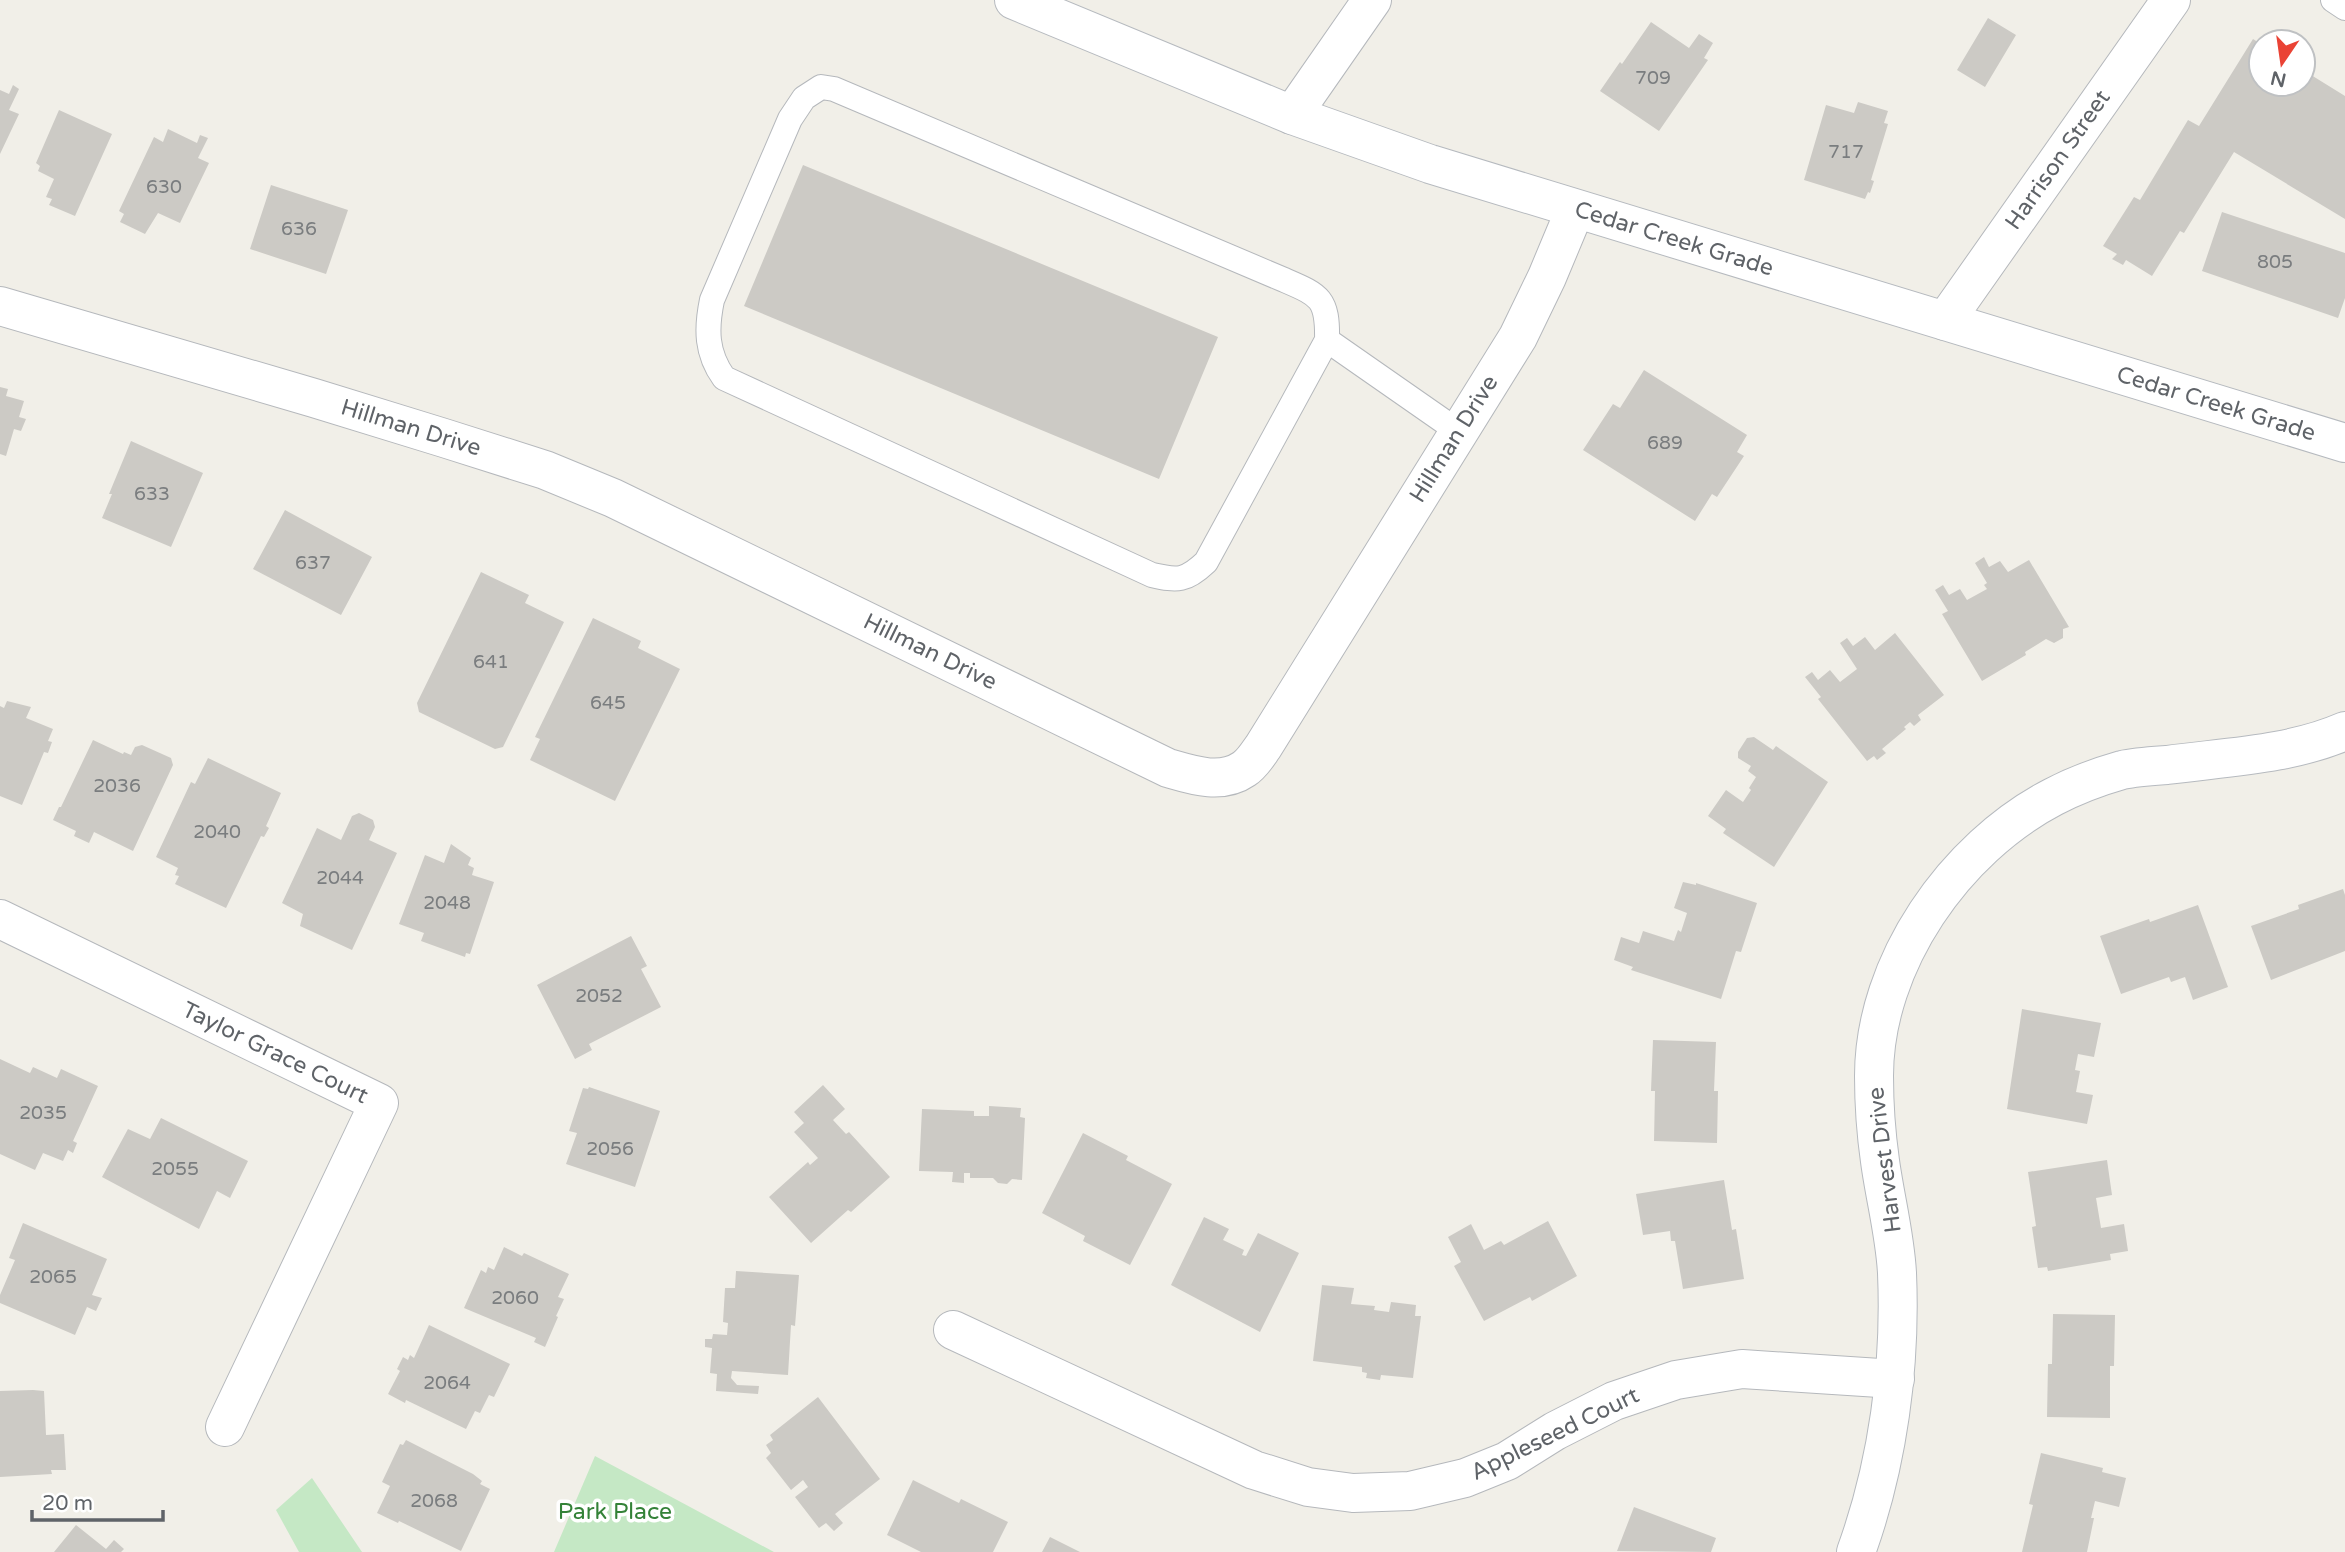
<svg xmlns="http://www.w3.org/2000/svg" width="2345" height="1552" viewBox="0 0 2345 1552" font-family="'Varela Round',sans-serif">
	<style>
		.green { fill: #c5e8c5 }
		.building { fill: #cccac5 }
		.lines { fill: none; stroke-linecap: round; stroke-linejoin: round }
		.lane-casing { stroke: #b5b8bc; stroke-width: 26 }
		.street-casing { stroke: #b5b8bc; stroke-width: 40 }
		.secondary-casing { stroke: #b6babf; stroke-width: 40 }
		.lane { stroke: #fff; stroke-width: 24 }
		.street { stroke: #fff; stroke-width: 38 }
		.secondary { stroke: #fff; stroke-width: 38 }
		.labels { text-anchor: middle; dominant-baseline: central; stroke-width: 7; stroke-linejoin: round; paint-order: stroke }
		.number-label { font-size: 19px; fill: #7a7d7f }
		.street-label { font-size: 23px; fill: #5f6368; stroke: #fff }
		.park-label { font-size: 23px; fill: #348238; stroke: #fff }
	</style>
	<rect width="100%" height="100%" fill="#f1efe8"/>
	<path class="green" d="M 595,1456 L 774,1552 L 554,1552 Z
		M 312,1478 L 362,1552 L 299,1552 L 276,1510 Z"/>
	<path class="building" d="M 1988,18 L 2016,35 L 1985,87 L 1957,70 Z
		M 1651,22 L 1689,48 L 1699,34 L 1713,43 L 1704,58 L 1708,60 L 1659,131 L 1600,91 L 1620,62 L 1622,64 Z
		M 2253,39 L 2261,44 L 2261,84 L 2303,84 L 2303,70 L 2345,96 L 2345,219 L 2234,152 L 2184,233 L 2180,231 L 2152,276 L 2126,260 L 2123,265 L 2112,259 L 2117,254 L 2103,246 L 2134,197 L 2140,200 L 2188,120 L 2199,126 Z
		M 13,85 L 19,89 L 9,110 L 19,114 L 0,154 L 0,90 L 9,94 Z
		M 1858,102 L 1888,111 L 1884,123 L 1888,124 L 1871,180 L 1874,181 L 1870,193 L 1868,192 L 1865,199 L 1804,180 L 1826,105 L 1854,113 Z
		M 59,110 L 112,134 L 75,216 L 49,205 L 52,199 L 46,197 L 54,179 L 38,171 L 40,166 L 36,163 Z
		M 168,129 L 197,143 L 200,135 L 208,138 L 198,158 L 209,163 L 180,223 L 158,213 L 145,234 L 120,222 L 124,214 L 119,211 L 154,137 L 163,142 Z
		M 803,165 L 1218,337 L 1159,479 L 744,306 Z
		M 271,185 L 348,210 L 326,274 L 250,249 Z
		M 2222,212 L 2345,253 L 2345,298 L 2338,318 L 2202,271 Z
		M 1644,370 L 1747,435 L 1737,452 L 1744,456 L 1717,497 L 1712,494 L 1695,521 L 1583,450 L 1613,404 L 1620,408 Z
		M 0,387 L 8,389 L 6,396 L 24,401 L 19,417 L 26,419 L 21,431 L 14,429 L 6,456 L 0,454 Z
		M 131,441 L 203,473 L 171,547 L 102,518 L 112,494 L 109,494 Z
		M 285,510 L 372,557 L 341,615 L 253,569 Z
		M 1984,557 L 1989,567 L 2000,561 L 2008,572 L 2029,560 L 2069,627 L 2063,629 L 2063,638 L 2054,643 L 2046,639 L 2025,652 L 2026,655 L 1982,681 L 1942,614 L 1948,611 L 1935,590 L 1943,585 L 1949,595 L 1960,589 L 1967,600 L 1987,589 L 1984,585 L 1987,583 L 1975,563 Z
		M 481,572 L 529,595 L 525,603 L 564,622 L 503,747 L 495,749 L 419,712 L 417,703 Z
		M 593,618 L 641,641 L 638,648 L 680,669 L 615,801 L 530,760 L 540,739 L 535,737 Z
		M 1895,633 L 1944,695 L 1918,715 L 1921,720 L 1914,726 L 1910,722 L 1904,727 L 1906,729 L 1882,749 L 1886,753 L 1877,760 L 1874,756 L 1867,761 L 1818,699 L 1821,697 L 1805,677 L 1812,672 L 1818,680 L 1830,670 L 1840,682 L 1857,669 L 1840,643 L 1847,638 L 1853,646 L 1865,637 L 1875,650 Z
		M 7,701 L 31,707 L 26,718 L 53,729 L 48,741 L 52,742 L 48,753 L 44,752 L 22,805 L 0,796 L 0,706 L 4,708 Z
		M 1754,737 L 1773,750 L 1776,746 L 1828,782 L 1774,867 L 1723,833 L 1726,829 L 1708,816 L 1726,790 L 1743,802 L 1751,790 L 1749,788 L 1756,777 L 1748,771 L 1751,766 L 1738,758 L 1738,752 L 1747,738 Z
		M 93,740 L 123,754 L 124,752 L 131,755 L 135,747 L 142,745 L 171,758 L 173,765 L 133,851 L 94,832 L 89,843 L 74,836 L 76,831 L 53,820 L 59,807 L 61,807 Z
		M 208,758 L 281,793 L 266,826 L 269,828 L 264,837 L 261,836 L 226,908 L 175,884 L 179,876 L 175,875 L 178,868 L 156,857 L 191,782 L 195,784 Z
		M 359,813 L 373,820 L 375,827 L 369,840 L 397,853 L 352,950 L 300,926 L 303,914 L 282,903 L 317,828 L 341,840 L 352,816 Z
		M 451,844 L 471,858 L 468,865 L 474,868 L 472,875 L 494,882 L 470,954 L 466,953 L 465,957 L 421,941 L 424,933 L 399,924 L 425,855 L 444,863 Z
		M 1683,882 L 1696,885 L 1696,883 L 1757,903 L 1741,952 L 1736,951 L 1721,999 L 1631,970 L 1633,967 L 1614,960 L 1621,937 L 1639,943 L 1643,931 L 1674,941 L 1678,930 L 1681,932 L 1687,913 L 1674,908 Z
		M 2343,889 L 2345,895 L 2345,951 L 2271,980 L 2251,926 L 2299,909 L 2298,905 Z
		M 2198,905 L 2228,987 L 2193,1000 L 2185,977 L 2171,982 L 2169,977 L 2121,994 L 2100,936 L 2149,919 L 2150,922 Z
		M 631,936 L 647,966 L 641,969 L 661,1007 L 589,1044 L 592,1050 L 575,1059 L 537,985 Z
		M 2022,1009 L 2101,1023 L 2094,1057 L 2078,1054 L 2075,1070 L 2080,1071 L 2076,1092 L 2093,1095 L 2087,1124 L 2007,1109 Z
		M 1653,1040 L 1716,1042 L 1714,1091 L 1718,1091 L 1717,1143 L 1654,1141 L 1655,1091 L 1651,1091 Z
		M 0,1059 L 30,1073 L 33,1067 L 57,1078 L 61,1069 L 98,1086 L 73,1141 L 77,1143 L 73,1153 L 68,1150 L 63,1161 L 43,1153 L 35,1170 L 0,1154 Z
		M 823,1085 L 845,1109 L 833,1120 L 846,1134 L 849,1132 L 890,1177 L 851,1212 L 848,1210 L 811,1243 L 769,1197 L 808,1162 L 810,1165 L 818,1158 L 794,1132 L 804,1123 L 794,1112 Z
		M 589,1087 L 660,1111 L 635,1187 L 566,1164 L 577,1133 L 569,1131 L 583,1088 L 588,1089 Z
		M 989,1106 L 1021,1108 L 1020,1117 L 1025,1118 L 1022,1180 L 1012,1179 L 1007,1184 L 998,1183 L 993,1178 L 970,1178 L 970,1173 L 964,1173 L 964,1183 L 952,1182 L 953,1172 L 919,1171 L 922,1109 L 974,1111 L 974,1116 L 989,1116 Z
		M 161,1118 L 248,1161 L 230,1198 L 217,1191 L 199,1229 L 102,1177 L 128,1129 L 150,1139 Z
		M 1083,1133 L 1128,1156 L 1126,1160 L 1172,1184 L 1130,1265 L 1083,1241 L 1085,1236 L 1042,1213 Z
		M 2107,1160 L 2112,1195 L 2096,1198 L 2101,1228 L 2124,1224 L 2128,1251 L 2110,1254 L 2111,1260 L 2048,1271 L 2047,1267 L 2038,1268 L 2032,1227 L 2036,1226 L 2028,1172 Z
		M 1724,1180 L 1732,1230 L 1736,1229 L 1744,1279 L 1683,1289 L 1675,1241 L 1671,1241 L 1670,1231 L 1643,1235 L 1636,1194 Z
		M 1204,1217 L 1229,1229 L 1223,1240 L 1244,1250 L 1242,1255 L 1246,1256 L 1258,1233 L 1299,1253 L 1260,1332 L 1171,1285 Z
		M 1548,1221 L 1577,1276 L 1532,1301 L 1530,1297 L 1484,1321 L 1454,1266 L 1461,1262 L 1448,1237 L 1471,1224 L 1484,1250 L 1501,1241 L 1504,1245 Z
		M 23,1223 L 107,1259 L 92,1295 L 102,1298 L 96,1311 L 87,1307 L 75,1335 L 0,1303 L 0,1295 L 15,1260 L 9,1258 Z
		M 504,1247 L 522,1256 L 524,1253 L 569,1274 L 558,1297 L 564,1299 L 556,1316 L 558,1317 L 545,1347 L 534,1342 L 536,1338 L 464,1308 L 481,1270 L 486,1273 L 488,1267 L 494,1270 Z
		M 736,1271 L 799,1275 L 795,1326 L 791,1325 L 788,1375 L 732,1371 L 731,1378 L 737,1385 L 759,1386 L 758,1394 L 716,1391 L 717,1374 L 710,1373 L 712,1348 L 705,1347 L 705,1339 L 712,1339 L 713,1334 L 727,1335 L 728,1323 L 723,1322 L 725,1288 L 735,1288 Z
		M 1322,1285 L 1354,1288 L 1351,1304 L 1375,1306 L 1374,1310 L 1389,1312 L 1391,1302 L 1416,1305 L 1415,1316 L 1421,1316 L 1413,1378 L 1381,1375 L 1380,1380 L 1366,1378 L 1367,1373 L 1362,1372 L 1362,1367 L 1313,1361 Z
		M 2053,1314 L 2115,1315 L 2114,1366 L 2110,1366 L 2110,1418 L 2047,1417 L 2048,1364 L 2052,1364 Z
		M 429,1325 L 510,1364 L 494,1397 L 489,1395 L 480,1413 L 475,1411 L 466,1429 L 406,1400 L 405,1403 L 388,1394 L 400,1371 L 397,1369 L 403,1357 L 408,1360 L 410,1355 L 414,1358 Z
		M 33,1390 L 44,1391 L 46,1435 L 64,1434 L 66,1470 L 51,1470 L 52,1474 L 0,1477 L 0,1391 Z
		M 818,1397 L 880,1479 L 835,1514 L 843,1523 L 834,1531 L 826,1523 L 819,1528 L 795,1497 L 808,1487 L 803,1480 L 791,1490 L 766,1458 L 771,1453 L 766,1445 L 773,1440 L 770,1435 Z
		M 406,1440 L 473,1474 L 482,1481 L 480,1484 L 490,1489 L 461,1551 L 399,1521 L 398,1523 L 377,1513 L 390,1486 L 382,1482 L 400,1444 L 403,1445 Z
		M 2041,1453 L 2103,1468 L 2102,1472 L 2126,1478 L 2119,1507 L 2095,1501 L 2091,1518 L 2094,1518 L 2087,1552 L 2022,1552 L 2033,1505 L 2029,1504 Z
		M 913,1480 L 959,1503 L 961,1499 L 1008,1522 L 993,1552 L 921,1552 L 887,1535 Z
		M 1634,1507 L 1716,1538 L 1711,1552 L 1617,1551 Z
		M 76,1525 L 106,1549 L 114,1540 L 124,1549 L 121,1552 L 54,1552 Z
		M 1050,1537 L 1080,1552 L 1042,1552 Z"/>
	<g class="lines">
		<defs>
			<path id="lane" d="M 2333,0 L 2345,8
				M 821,87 L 834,89 L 1282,279 C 1319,295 1328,297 1327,340 L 1206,562 C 1186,581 1178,581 1152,575 L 724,378 C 706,353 706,329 712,300 L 790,119 L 804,98 Z
				M 1327,340 L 1459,432"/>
			<path id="street" d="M 1292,115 L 1372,0
				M 0,306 L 314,398 L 444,438 L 545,470 L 613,498 L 1168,768 C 1192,775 1221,785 1244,769 C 1252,764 1258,754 1263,747 L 1518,337 L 1547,277 L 1575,210
				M 1945,321 L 2171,0
				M 0,919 L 379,1103 L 225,1427
				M 953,1330 L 1254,1470 L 1308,1487 L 1353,1493 L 1410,1491 L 1465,1478 L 1507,1461 L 1555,1431 L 1614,1401 L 1676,1380 L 1742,1369 L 1895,1379"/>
			<path id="secondary" d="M 1014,0 L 1292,115 L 1430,164 L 2345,443
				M 1856,1552 C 1888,1464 1901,1366 1897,1273 C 1895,1235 1885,1198 1880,1161 C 1876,1133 1874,1103 1874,1076 C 1874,963 1955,848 2053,797 C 2072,787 2101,776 2122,770 C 2136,767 2153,766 2167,765 C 2226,757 2290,755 2345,731"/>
		</defs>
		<use href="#lane" class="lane-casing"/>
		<use href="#street" class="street-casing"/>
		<use href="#secondary" class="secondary-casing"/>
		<use href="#lane" class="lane"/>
		<use href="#street" class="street"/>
		<use href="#secondary" class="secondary"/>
	</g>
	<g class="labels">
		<g class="number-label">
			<text x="1653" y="78">709</text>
			<text x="1846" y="152">717</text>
			<text x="164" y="187">630</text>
			<text x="299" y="229">636</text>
			<text x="2275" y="262">805</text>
			<text x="1665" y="443">689</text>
			<text x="152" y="494">633</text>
			<text x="313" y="563">637</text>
			<text x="491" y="662">641</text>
			<text x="608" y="703">645</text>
			<text x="117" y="786">2036</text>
			<text x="217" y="832">2040</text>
			<text x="340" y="878">2044</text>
			<text x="447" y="903">2048</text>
			<text x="599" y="996">2052</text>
			<text x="43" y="1113">2035</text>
			<text x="610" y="1149">2056</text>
			<text x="175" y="1169">2055</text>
			<text x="53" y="1277">2065</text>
			<text x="515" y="1298">2060</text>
			<text x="447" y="1383">2064</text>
			<text x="434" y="1501">2068</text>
		</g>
		<g class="street-label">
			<text transform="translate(2058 160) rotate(-55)">Harrison Street</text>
			<text transform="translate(1674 239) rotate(17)">Cedar Creek Grade</text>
			<text transform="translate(2216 404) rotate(17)">Cedar Creek Grade</text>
			<text transform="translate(411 428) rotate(17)">Hillman Drive</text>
			<text transform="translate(1454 439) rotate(-58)">Hillman Drive</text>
			<text transform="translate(930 652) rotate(26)">Hillman Drive</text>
			<text transform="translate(275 1053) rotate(26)">Taylor Grace Court</text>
			<text transform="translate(1885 1160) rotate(-97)">Harvest Drive</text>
			<text transform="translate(1555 1434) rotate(-26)">Appleseed Court</text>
		</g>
		<g class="park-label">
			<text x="615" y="1512">Park Place</text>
		</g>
	</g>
	<g transform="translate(2282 63) rotate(193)"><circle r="33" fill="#ffffff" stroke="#bfc1c3" stroke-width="2"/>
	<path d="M0-5L12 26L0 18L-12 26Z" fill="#ea4335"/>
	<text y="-10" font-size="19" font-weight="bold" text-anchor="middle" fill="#5f6368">N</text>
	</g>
	<path d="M32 1510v10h131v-10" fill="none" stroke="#5f6368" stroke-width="3.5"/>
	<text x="42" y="1510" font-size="21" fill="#5f6368" stroke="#ffffff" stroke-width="5" paint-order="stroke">20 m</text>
</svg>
